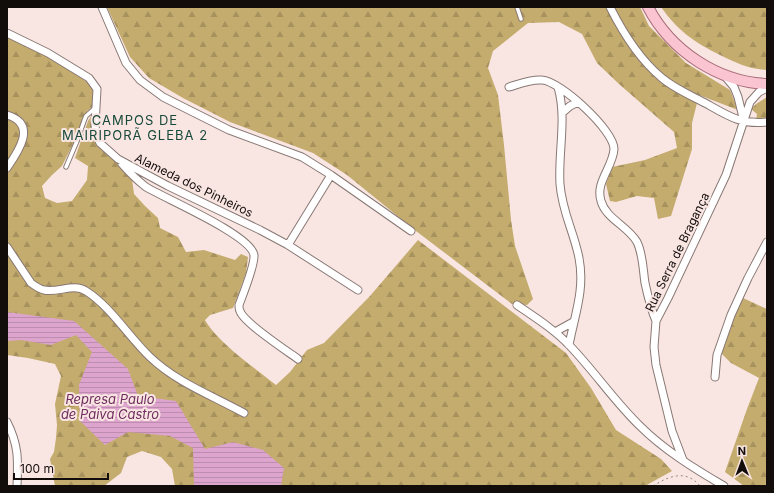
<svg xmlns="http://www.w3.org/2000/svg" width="774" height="493" viewBox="0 0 774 493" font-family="Inter,sans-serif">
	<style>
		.forest { fill: url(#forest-firs) }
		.water { fill: url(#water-rules) }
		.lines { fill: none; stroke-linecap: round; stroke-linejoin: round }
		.service-casing { stroke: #887874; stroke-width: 5.5 }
		.minor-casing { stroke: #887874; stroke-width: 9 }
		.primary-casing { stroke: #a76a77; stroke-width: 12 }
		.path { stroke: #958885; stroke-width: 1; stroke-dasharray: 2 3; stroke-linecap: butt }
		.service { stroke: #fff; stroke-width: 3.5 }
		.minor { stroke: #fff; stroke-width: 7 }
		.primary { stroke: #fac4d0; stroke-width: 10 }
		.labels { text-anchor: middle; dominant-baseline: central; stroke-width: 4; stroke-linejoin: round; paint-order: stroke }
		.street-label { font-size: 12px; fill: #120c0b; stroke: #f9e6e2 }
		.neighbourhood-label { font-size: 13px; letter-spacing: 1px; fill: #16493a; stroke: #f9e6e2 }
		.water-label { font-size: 13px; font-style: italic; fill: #6f2d5f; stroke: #f9e6e2 }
	</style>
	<defs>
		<pattern id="forest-firs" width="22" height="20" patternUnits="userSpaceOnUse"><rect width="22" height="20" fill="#c4ab6e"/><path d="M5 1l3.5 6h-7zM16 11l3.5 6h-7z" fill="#a7925e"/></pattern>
		<pattern id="water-rules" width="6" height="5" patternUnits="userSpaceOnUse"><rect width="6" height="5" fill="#dda5cd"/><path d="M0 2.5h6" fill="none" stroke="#bd8daf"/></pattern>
	</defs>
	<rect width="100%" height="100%" fill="#f9e6e2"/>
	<path class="forest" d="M 107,7 L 640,7 L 649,26 L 686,63 L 730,90 L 738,110 L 699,95 L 692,123 L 692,149 L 671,216 L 658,219 L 654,198 L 637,196 L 616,202 L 610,201 L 606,184 L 612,167 L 645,160 L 677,148 L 674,132 L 619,84 L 597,63 L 582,34 L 559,22 L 528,23 L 493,51 L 488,68 L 498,95 L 504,145 L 511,220 L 515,246 L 533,299 L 527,305 L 512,304 L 416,231 L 347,175 L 313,153 L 230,122 L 183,98 L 149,78 L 130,57 Z
		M 661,7 L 767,7 L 767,70 C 749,69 736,63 720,55 C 694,42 678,31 661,7 Z
		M 7,36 L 67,67 L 92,86 L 94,93 L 94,106 L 87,111 L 75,140 L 62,166 L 52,175 L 42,186 L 45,198 L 57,203 L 72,201 L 87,180 L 88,166 L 75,158 L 88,121 L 93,113 L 94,134 L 132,179 L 134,194 L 145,206 L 158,218 L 160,228 L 178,237 L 186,252 L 204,250 L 235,260 L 241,254 L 248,257 L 246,273 L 233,308 L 210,315 L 205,320 C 218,343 255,368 276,385 L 290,372 L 307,350 L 324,343 L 370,296 L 418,240 L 566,353 L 591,388 L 616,430 L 661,459 L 672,471 L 645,486 L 175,486 L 172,469 L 161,457 L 142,451 L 127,457 L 121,473 L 104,486 L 55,486 L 50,459 L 54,452 L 56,438 L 57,425 L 55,404 L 61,376 L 55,364 L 28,358 L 7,355 Z
		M 767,97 L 767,118 L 756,120 L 757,114 L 751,109 L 756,104 Z
		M 743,298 L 767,309 L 767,486 L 744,486 L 725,472 L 747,409 L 759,378 L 731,363 L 722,354 C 724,334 734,316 743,298 Z"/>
	<path class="water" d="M 7,312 L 74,321 L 128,369 L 138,396 L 176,401 L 205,449 L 233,442 L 263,450 L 284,468 L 281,486 L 194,486 L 193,448 L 170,436 L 128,432 L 105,445 L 80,421 L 79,385 L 92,352 L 76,335 L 51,345 L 21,340 L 7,341 Z"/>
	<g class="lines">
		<defs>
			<path id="service" d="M 517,7 L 521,19
				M 66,167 L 77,141 L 84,121 L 86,116 L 95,108"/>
			<path id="minor" d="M 102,7 L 126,63 L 140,80 L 163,97 L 229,130 L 302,157 L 331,175 L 411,231
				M 610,7 C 623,33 639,59 662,78 C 675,89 692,96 707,104 C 728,116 742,125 767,122
				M 7,33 L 48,53 L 89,78 L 97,89 L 95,125 L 96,134 L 100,143 L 118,159 L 168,186 L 260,230 L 288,245 L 358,290
				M 724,75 L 734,87 L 738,97 L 744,122
				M 509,87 C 519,84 531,79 542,80 C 560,81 614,130 614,149 C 613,167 595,182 601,201 C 606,219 628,226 637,242 C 643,254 643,270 645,283 C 648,297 651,309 656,321
				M 558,87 C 567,119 558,151 560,184 C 562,212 574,232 579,258 C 585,289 575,314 569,345
				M 563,112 L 570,106 L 578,102
				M 7,115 C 38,124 18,152 7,168
				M 122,164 C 129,172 137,180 146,187 C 166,199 251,235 254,255 C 255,265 243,294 239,305 C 239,305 239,310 240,311 C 243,322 287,351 298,359
				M 288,245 L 331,175
				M 7,247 L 31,283 C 35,286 39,289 44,290 C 58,293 74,283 86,291 C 110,306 129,337 150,357 C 176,382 213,396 244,413
				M 517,305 C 536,318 555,330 570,346 C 595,372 615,402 640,426 C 664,450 695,469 724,486
				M 555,332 L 573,322
				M 715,377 L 717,355 L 731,315 L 748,278 L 767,242
				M 7,422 C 19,446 18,460 17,486
				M 683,460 L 672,431 L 656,365 L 654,347 L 656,321 L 668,298 L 726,175 L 750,102 L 759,92 L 767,88"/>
			<path id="primary" d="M 648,7 C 671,51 718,82 767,84"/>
		</defs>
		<use href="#service" class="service-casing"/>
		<use href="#minor" class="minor-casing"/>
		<use href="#primary" class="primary-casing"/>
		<path class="path" d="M 653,486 C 669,476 686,469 700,486"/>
		<use href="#service" class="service"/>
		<use href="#minor" class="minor"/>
		<use href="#primary" class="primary"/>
	</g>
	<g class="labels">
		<g class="street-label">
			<text transform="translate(194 185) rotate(26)">Alameda dos Pinheiros</text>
			<text transform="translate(677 252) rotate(-64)">Rua Serra de Bragança</text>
		</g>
		<g class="neighbourhood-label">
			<text x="135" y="120">CAMPOS DE<tspan x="135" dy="15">MAIRIPORÃ GLEBA 2</tspan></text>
		</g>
		<g class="water-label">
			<text x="110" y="399">Represa Paulo<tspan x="110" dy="15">de Paiva Castro</tspan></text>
		</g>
	</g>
	<rect width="774" height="493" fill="none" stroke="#120c0b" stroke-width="16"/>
	<g transform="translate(742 461) rotate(359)" stroke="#f9e6e2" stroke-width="3" paint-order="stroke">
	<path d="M0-3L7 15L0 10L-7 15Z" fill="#120c0b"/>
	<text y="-6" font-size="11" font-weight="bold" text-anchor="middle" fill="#120c0b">N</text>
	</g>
	<path d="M14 473v6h94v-6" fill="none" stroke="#120c0b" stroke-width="2"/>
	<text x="20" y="473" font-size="12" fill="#120c0b" stroke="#f9e6e2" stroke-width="3" paint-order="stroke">100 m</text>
</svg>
